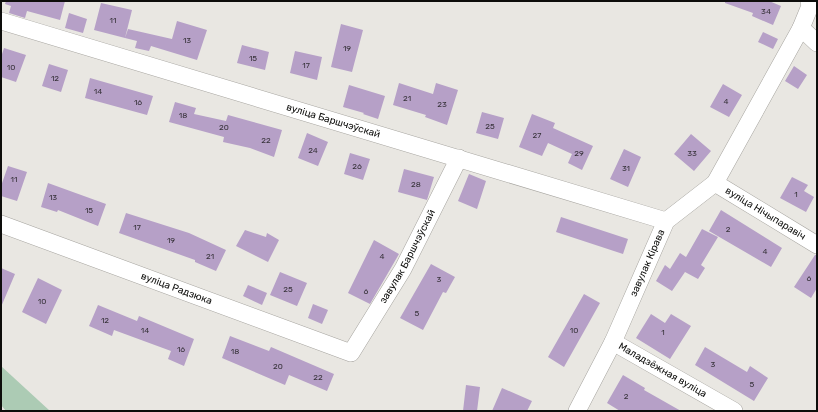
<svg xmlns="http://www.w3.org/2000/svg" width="818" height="412" viewBox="0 0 818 412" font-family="Rubik,sans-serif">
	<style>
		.green { fill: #accbb4 }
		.building { fill: #b6a0c7 }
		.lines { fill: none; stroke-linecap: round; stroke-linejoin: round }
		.street-casing { stroke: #a6a49f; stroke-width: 18 }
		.street { stroke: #fff; stroke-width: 17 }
		.labels { text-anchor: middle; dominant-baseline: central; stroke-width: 3; stroke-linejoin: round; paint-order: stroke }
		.number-label { font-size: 8px; fill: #37323a }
		.street-label { font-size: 10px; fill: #0d0d0b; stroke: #fff }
	</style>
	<rect width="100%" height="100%" fill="#e9e7e2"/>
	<path class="green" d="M 1,366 L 50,411 L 6,411 L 1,405 Z"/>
	<path class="building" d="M 6,1 L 65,1 L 60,20 L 27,11 L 25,18 L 9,13 L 11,6 L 5,4 Z
		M 725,1 L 769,1 L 781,6 L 773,25 L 752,16 L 753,13 L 725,3 Z
		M 101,3 L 132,10 L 125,38 L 94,30 Z
		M 69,13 L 87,19 L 83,33 L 65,28 Z
		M 177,21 L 207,30 L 197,60 L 151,46 L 149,51 L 135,48 L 137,41 L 125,38 L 128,29 L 172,39 Z
		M 341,24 L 363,30 L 352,72 L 331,67 Z
		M 763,32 L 778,39 L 773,49 L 758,42 Z
		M 242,45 L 269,52 L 265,70 L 237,63 Z
		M 4,48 L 26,55 L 16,82 L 1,77 L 1,57 Z
		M 295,51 L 322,57 L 317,80 L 290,73 Z
		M 49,64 L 68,70 L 61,92 L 42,86 Z
		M 794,66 L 807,75 L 798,89 L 785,81 Z
		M 90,78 L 153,96 L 147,115 L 85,98 Z
		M 399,83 L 433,94 L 436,83 L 458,90 L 447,125 L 425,117 L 426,115 L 393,105 Z
		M 723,84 L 742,95 L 729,117 L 710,107 Z
		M 349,85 L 385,96 L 378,119 L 363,114 L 364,113 L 343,107 Z
		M 175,102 L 196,108 L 194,114 L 226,121 L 228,115 L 282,130 L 274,157 L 250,148 L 223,142 L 224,137 L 169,122 Z
		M 482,112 L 504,118 L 498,139 L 476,133 Z
		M 532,114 L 555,123 L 553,128 L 593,146 L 582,170 L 568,163 L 572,154 L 548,143 L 542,156 L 519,147 Z
		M 307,133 L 328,142 L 318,166 L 298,158 Z
		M 691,134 L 711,151 L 694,171 L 674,154 Z
		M 624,149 L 641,157 L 628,187 L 610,179 Z
		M 350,153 L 370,159 L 363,180 L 344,174 Z
		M 8,166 L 27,172 L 17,201 L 1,196 L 1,186 Z
		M 404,169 L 434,177 L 427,200 L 398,192 Z
		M 469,174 L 486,181 L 477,209 L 458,201 Z
		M 792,177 L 808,185 L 804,191 L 814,197 L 806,212 L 780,198 Z
		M 48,183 L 106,204 L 98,226 L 58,210 L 57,212 L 41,207 Z
		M 721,210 L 782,248 L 771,267 L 709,231 Z
		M 126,213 L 189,233 L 226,250 L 216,271 L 195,262 L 195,260 L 119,233 Z
		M 561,217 L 628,239 L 623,254 L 556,232 Z
		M 702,229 L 718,237 L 701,265 L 705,268 L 698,279 L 685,272 L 672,291 L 656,281 L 665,265 L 670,269 L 680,253 L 686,257 Z
		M 245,230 L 266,237 L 267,233 L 279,240 L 268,262 L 236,246 Z
		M 374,240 L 399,254 L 370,304 L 348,293 Z
		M 815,255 L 817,255 L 817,288 L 811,298 L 794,287 Z
		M 431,264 L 455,277 L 446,293 L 443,292 L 423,330 L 400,318 Z
		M 1,268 L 15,274 L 1,307 Z
		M 280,272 L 307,283 L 297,306 L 270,295 Z
		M 38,278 L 62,290 L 46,324 L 22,312 Z
		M 248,285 L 267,293 L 262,305 L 243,296 Z
		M 584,294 L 600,303 L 564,367 L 548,357 Z
		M 313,304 L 328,310 L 322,324 L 308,318 Z
		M 98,305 L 137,321 L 139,316 L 194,339 L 184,366 L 168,359 L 171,351 L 114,330 L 112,336 L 89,326 Z
		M 651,314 L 665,323 L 671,314 L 691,326 L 670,359 L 636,338 Z
		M 230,336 L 269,351 L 271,347 L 334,374 L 327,391 L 289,375 L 285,385 L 222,358 Z
		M 705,347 L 747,372 L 750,366 L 768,378 L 754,401 L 695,365 Z
		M 623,375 L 645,388 L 644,390 L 681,411 L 620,411 L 607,403 Z
		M 466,385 L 480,387 L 477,411 L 463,411 Z
		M 502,388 L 532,401 L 527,411 L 492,411 Z"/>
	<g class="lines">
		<defs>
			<g id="street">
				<path d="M 809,1 L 810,6 L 801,28 L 817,43"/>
				<path id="s1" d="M 1,21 L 666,221"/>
				<path id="s2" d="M 715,183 L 817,245"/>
				<path id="s3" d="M 1,224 L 351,353 L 403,269 L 459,158"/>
				<path id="s4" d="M 613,342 L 734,411"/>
				<path id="s5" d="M 577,411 L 613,342 L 666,221 L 715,183 L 801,28"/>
			</g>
		</defs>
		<use href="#street" class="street-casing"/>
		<use href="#street" class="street"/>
	</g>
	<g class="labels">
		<g class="number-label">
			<text x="766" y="11">34</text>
			<text x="113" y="20">11</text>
			<text x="187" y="40">13</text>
			<text x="347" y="48">19</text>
			<text x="253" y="58">15</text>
			<text x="306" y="65">17</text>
			<text x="11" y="67">10</text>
			<text x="55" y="78">12</text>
			<text x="98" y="91">14</text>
			<text x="407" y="98">21</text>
			<text x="726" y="101">4</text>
			<text x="138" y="102">16</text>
			<text x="442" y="104">23</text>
			<text x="183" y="115">18</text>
			<text x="490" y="126">25</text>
			<text x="224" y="127">20</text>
			<text x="537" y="135">27</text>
			<text x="266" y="140">22</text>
			<text x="313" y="150">24</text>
			<text x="579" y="153">29</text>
			<text x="692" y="153">33</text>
			<text x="357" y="166">26</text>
			<text x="626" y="168">31</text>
			<text x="14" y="179">11</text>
			<text x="416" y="184">28</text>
			<text x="796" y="194">1</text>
			<text x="53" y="197">13</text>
			<text x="89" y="210">15</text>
			<text x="137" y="227">17</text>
			<text x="728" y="229">2</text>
			<text x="171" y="240">19</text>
			<text x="765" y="251">4</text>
			<text x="210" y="256">21</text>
			<text x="382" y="256">4</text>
			<text x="809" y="278">6</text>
			<text x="439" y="279">3</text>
			<text x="288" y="289">25</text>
			<text x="366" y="291">6</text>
			<text x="42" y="301">10</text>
			<text x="417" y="313">5</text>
			<text x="105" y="320">12</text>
			<text x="145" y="330">14</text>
			<text x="574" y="330">10</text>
			<text x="663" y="332">1</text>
			<text x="181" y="349">16</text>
			<text x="235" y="351">18</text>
			<text x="713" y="364">3</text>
			<text x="278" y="366">20</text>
			<text x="318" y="377">22</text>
			<text x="752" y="384">5</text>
			<text x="626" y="396">2</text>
		</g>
		<g class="street-label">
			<text stroke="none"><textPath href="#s1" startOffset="347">вуліца Баршчэўскай</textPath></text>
			<text stroke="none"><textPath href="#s2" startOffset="59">вуліца Нічыпаравіч</textPath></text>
			<text stroke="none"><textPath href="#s3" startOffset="485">завулак Баршчэўскай</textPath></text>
			<text stroke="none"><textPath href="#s5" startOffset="164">завулак Кірава</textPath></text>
			<text stroke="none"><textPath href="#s3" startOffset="187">вуліца Радзюка</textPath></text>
			<text stroke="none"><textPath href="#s4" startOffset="57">Маладзёжная вуліца</textPath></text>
		</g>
	</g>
	<rect width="818" height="412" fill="none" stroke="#0d0d0b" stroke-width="4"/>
</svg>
